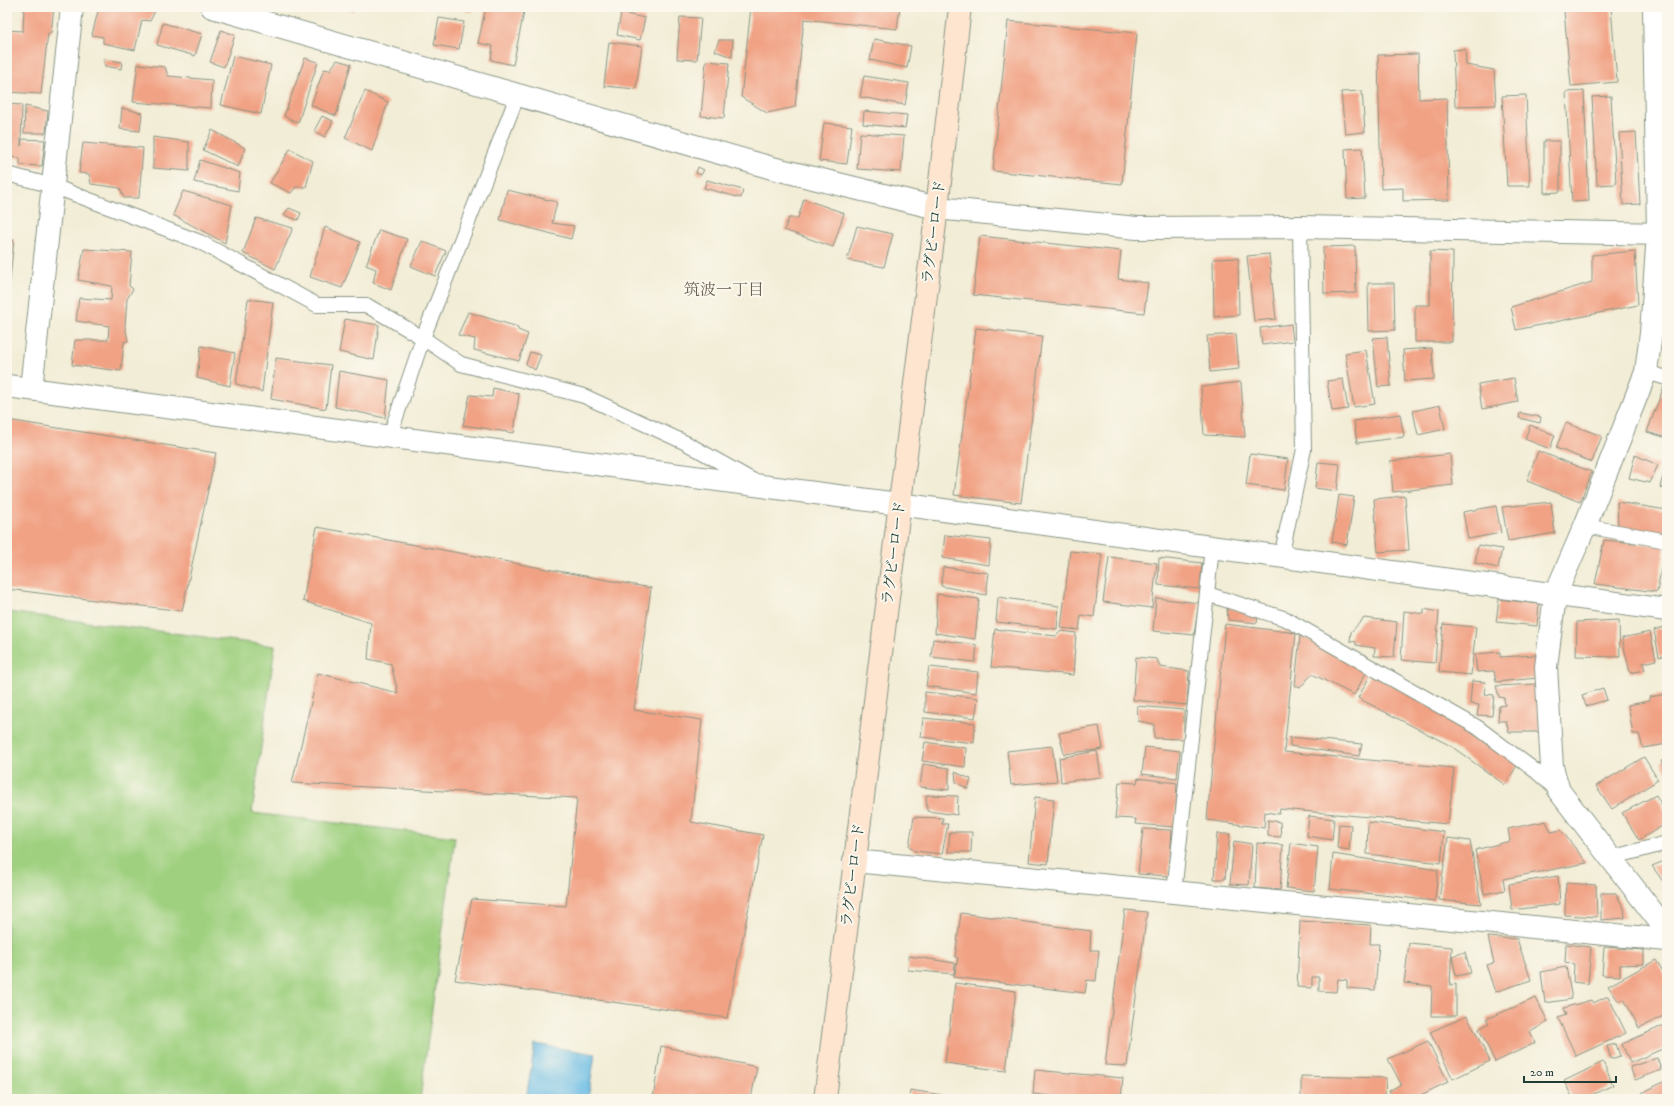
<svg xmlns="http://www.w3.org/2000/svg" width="1674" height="1106" viewBox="0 0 1674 1106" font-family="'IM FELL DW Pica','Noto Serif JP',serif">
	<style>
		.green { fill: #9fd07f; stroke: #5f865a }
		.water { fill: #68bbe4; stroke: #447c8c }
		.building { fill: #f1a284 }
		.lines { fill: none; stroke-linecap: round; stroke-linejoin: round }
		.service-casing { stroke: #889585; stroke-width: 16 }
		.minor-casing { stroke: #889585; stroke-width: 24 }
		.secondary-casing { stroke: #889585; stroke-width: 24 }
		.service { stroke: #fff; stroke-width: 14 }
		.minor { stroke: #fff; stroke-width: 22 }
		.secondary { stroke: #fde5d0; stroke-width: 22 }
		.labels { text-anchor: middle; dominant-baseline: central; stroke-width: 4; stroke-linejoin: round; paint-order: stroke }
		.street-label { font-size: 15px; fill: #1f3d34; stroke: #fbf7ec }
		.neighbourhood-label { font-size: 16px; fill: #686050; stroke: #fbf7ec }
	</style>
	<rect width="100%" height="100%" fill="#fbf7ec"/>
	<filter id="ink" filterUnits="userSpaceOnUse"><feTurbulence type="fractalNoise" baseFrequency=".025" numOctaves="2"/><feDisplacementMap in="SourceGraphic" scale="8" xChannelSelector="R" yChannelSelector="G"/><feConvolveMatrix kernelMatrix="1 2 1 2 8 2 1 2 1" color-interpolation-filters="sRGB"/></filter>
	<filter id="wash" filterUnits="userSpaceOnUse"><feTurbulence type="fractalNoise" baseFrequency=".012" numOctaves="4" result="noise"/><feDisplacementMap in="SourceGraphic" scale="16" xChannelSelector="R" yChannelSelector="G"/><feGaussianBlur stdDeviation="0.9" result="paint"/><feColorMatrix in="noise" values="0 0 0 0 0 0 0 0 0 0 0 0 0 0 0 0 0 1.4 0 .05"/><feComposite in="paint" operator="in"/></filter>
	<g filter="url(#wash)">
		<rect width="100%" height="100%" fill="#f2edd6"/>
		<path class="green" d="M 7,612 L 275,646 L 252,813 L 455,837 L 420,1099 L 7,1099 Z"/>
		<path class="water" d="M 535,1044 L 595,1054 L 588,1099 L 526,1099 Z"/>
		<g id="blocks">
			<path class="building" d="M 24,7 L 54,7 L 51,33 L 48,33 L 41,94 L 7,92 L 7,30 L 23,31 Z
				M 99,7 L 128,7 L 142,10 L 143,7 L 145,7 L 155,11 L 150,21 L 142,20 L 135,50 L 103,43 L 103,37 L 92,35 Z
				M 338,7 L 355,7 L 354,11 Z
				M 452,7 L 473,7 L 472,12 Z
				M 486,7 L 525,7 L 513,65 L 491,60 L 493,46 L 478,43 Z
				M 751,7 L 900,7 L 897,29 L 804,19 L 795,107 L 767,113 L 741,97 Z
				M 1611,7 L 1617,82 L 1571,86 L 1564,11 Z
				M 621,13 L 645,18 L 640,40 L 617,35 Z
				M 680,17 L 701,18 L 697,60 L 677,59 Z
				M 439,18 L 464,22 L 459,49 L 434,45 Z
				M 1008,21 L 1137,33 L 1122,184 L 993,171 Z
				M 163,23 L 202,34 L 195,56 L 157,45 Z
				M 221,30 L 235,35 L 224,67 L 210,62 Z
				M 874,39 L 911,46 L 907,68 L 870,60 Z
				M 719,40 L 733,40 L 732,57 L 715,51 Z
				M 609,42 L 642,46 L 636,89 L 604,86 Z
				M 1465,49 L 1466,65 L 1494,70 L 1496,105 L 1455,106 L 1453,50 Z
				M 1418,54 L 1419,99 L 1447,98 L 1449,200 L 1403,201 L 1403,188 L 1381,189 L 1378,55 Z
				M 233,56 L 271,65 L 261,114 L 221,105 Z
				M 305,58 L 318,62 L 298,123 L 284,116 Z
				M 103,59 L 122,62 L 121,69 L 105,66 Z
				M 337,60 L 351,64 L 336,116 L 311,105 L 324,69 L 330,70 Z
				M 706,61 L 729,63 L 724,118 L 701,116 Z
				M 138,64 L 165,67 L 168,76 L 212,80 L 211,108 L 133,102 Z
				M 864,76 L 909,83 L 905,105 L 860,97 Z
				M 365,91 L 388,102 L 372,151 L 345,138 Z
				M 1362,91 L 1365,132 L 1345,134 L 1341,92 Z
				M 1584,91 L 1589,201 L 1572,202 L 1566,92 Z
				M 1526,95 L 1530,186 L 1507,186 L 1502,96 Z
				M 1611,96 L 1616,184 L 1597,185 L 1592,97 Z
				M 7,104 L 22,105 L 21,146 L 22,139 L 45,140 L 42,166 L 20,165 L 20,158 L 7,157 Z
				M 25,106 L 48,111 L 46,133 L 24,133 Z
				M 122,108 L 142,113 L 140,131 L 120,129 Z
				M 864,111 L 907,115 L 905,128 L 863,124 Z
				M 322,116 L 333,121 L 325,137 L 314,131 Z
				M 824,123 L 852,126 L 847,164 L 819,161 Z
				M 212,130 L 245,148 L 238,167 L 203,150 Z
				M 1636,132 L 1640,204 L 1623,205 L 1619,133 Z
				M 860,133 L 904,136 L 901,172 L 857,169 Z
				M 153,137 L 189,142 L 189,171 L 153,168 Z
				M 1544,141 L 1560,141 L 1560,192 L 1544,193 Z
				M 83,143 L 143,148 L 139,198 L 124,198 L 120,188 L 91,184 L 89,174 L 79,173 Z
				M 1362,148 L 1365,198 L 1347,199 L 1345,149 Z
				M 290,149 L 313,161 L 306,187 L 296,187 L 291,193 L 270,183 Z
				M 200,160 L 240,173 L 238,191 L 194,182 Z
				M 698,167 L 704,170 L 701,175 L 696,173 Z
				M 707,180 L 743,190 L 741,198 L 704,188 Z
				M 507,190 L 557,202 L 552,223 L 574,226 L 571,239 L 500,220 Z
				M 183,191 L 232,205 L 225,243 L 173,215 Z
				M 804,199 L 844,213 L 833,247 L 784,230 L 789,218 L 798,218 Z
				M 289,208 L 301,213 L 298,220 L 284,215 Z
				M 256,218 L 293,228 L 275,269 L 243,253 Z
				M 857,226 L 893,234 L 884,267 L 847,260 Z
				M 325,227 L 360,242 L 342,288 L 310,277 Z
				M 379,230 L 407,239 L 391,290 L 373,283 L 376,269 L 366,265 Z
				M 980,236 L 1121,251 L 1118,279 L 1148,283 L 1144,313 L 973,295 Z
				M 7,239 L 14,240 L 8,299 L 7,299 Z
				M 422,241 L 446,251 L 435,276 L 411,266 Z
				M 1355,246 L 1356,293 L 1324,294 L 1323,247 Z
				M 84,249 L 132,252 L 129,286 L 133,289 L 127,299 L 125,326 L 128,341 L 124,342 L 121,371 L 72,365 L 75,340 L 108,340 L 109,326 L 76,321 L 79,298 L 111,300 L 112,286 L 78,280 Z
				M 1430,251 L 1453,252 L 1452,342 L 1415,342 L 1415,305 L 1430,305 Z
				M 1635,251 L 1638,305 L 1516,330 L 1511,307 L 1592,282 L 1592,255 Z
				M 1269,254 L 1276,319 L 1254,321 L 1247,256 Z
				M 1238,258 L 1239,315 L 1214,317 L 1213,259 Z
				M 1368,283 L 1394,283 L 1395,330 L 1369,331 Z
				M 248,299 L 273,302 L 262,392 L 236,384 Z
				M 468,312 L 518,327 L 518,330 L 528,334 L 519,361 L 474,350 L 475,339 L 458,335 Z
				M 345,319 L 379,325 L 374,360 L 339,352 Z
				M 1291,324 L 1293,341 L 1262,345 L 1260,328 Z
				M 976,328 L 1042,336 L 1021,503 L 954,495 Z
				M 1236,334 L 1239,369 L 1210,372 L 1207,336 Z
				M 1387,337 L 1391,386 L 1378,387 L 1373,338 Z
				M 201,346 L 235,353 L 230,386 L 197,378 Z
				M 1432,348 L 1434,379 L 1405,381 L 1403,350 Z
				M 1366,350 L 1375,404 L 1354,407 L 1345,353 Z
				M 530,352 L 541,355 L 535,370 L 526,364 Z
				M 276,358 L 331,365 L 326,409 L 271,399 Z
				M 339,371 L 389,380 L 385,418 L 335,407 Z
				M 1514,378 L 1518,402 L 1482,409 L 1478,384 Z
				M 1343,379 L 1348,409 L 1332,411 L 1327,381 Z
				M 1241,382 L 1245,437 L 1204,435 L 1201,387 Z
				M 1664,386 L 1667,386 L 1667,438 L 1647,432 Z
				M 493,388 L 519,394 L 514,433 L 463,425 L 470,395 L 492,397 Z
				M 1440,405 L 1445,429 L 1418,435 L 1413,411 Z
				M 1520,413 L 1541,417 L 1540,423 L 1519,418 Z
				M 1400,414 L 1404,437 L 1357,443 L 1354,421 Z
				M 7,420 L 216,453 L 182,611 L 7,589 Z
				M 1566,423 L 1602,436 L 1592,462 L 1556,448 Z
				M 1530,425 L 1555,435 L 1550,449 L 1525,439 Z
				M 1538,451 L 1592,472 L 1580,502 L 1527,481 Z
				M 1250,454 L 1288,459 L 1284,490 L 1246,485 Z
				M 1450,454 L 1453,485 L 1393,492 L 1390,461 Z
				M 1635,455 L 1658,465 L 1650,483 L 1629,478 Z
				M 1318,462 L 1340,464 L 1337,491 L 1315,488 Z
				M 1667,462 L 1667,489 L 1660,487 Z
				M 1339,495 L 1354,497 L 1347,545 L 1332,542 Z
				M 1405,496 L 1409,550 L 1378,552 L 1374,499 Z
				M 1551,502 L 1555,533 L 1508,541 L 1502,507 Z
				M 1617,502 L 1667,510 L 1667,534 L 1618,527 Z
				M 1496,506 L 1501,533 L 1468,539 L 1463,512 Z
				M 317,527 L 651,588 L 634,710 L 702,720 L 691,822 L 763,835 L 727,1018 L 455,980 L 472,899 L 566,906 L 577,798 L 292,783 L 318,673 L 398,693 L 391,664 L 368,659 L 371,623 L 303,601 Z
				M 945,535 L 991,540 L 989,565 L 942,558 Z
				M 1604,540 L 1665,546 L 1657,592 L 1595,584 Z
				M 1478,545 L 1502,549 L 1498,568 L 1475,563 Z
				M 1070,551 L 1102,554 L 1094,617 L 1081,615 L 1079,630 L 1061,628 Z
				M 1109,557 L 1157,563 L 1152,608 L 1103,602 Z
				M 1159,558 L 1202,563 L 1200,589 L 1158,585 Z
				M 943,567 L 989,573 L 986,595 L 941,586 Z
				M 937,594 L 979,599 L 975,639 L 935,633 Z
				M 998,597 L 1059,606 L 1057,629 L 996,622 Z
				M 1156,598 L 1199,603 L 1194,635 L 1153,631 Z
				M 1499,599 L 1539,604 L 1537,626 L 1496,622 Z
				M 1227,607 L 1258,616 L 1257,623 L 1228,620 Z
				M 1424,609 L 1439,612 L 1435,663 L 1401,660 L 1404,611 L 1424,614 Z
				M 1364,618 L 1397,622 L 1394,657 L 1374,656 L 1375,648 L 1356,645 L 1356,642 L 1350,641 L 1351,632 Z
				M 1619,620 L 1620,657 L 1576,656 L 1577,622 Z
				M 1225,624 L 1296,633 L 1284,752 L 1454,768 L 1448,824 L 1280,809 L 1279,814 L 1265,812 L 1264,828 L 1207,820 Z
				M 1443,624 L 1476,627 L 1471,675 L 1439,672 Z
				M 1667,626 L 1667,655 L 1659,657 L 1654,630 Z
				M 995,629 L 1056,636 L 1061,631 L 1076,633 L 1073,675 L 991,667 Z
				M 1650,632 L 1656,660 L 1643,663 L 1645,670 L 1630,673 L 1622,638 Z
				M 1300,635 L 1368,669 L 1354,695 L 1312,674 L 1300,688 L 1295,686 Z
				M 933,639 L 977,645 L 975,662 L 931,657 Z
				M 1500,652 L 1500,657 L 1536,655 L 1538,678 L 1496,682 L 1494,671 L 1477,672 L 1475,654 Z
				M 1136,657 L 1157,659 L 1160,667 L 1189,671 L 1187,705 L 1133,700 Z
				M 929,667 L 978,672 L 976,693 L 926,686 Z
				M 1372,672 L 1453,720 L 1518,764 L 1505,785 L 1451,746 L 1358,698 Z
				M 1472,681 L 1486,682 L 1484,694 L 1494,695 L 1492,716 L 1477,715 L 1479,705 L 1470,704 Z
				M 1537,684 L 1540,732 L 1509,732 L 1506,721 L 1498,721 L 1499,706 L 1505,705 L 1504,698 L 1499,697 L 1496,686 Z
				M 1603,688 L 1607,700 L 1586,706 L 1582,695 Z
				M 925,692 L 978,698 L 975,718 L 925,712 Z
				M 1667,694 L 1667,744 L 1643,748 L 1639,734 L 1633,734 L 1628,705 L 1649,701 L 1649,697 Z
				M 1137,706 L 1184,710 L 1184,739 L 1154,738 L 1154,724 L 1138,721 Z
				M 923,718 L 975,723 L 974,743 L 921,737 Z
				M 1099,726 L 1103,749 L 1064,754 L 1059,733 Z
				M 1290,737 L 1362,744 L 1359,756 L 1290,746 Z
				M 925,742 L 966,748 L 965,767 L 922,761 Z
				M 1052,746 L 1057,781 L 1011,785 L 1007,751 Z
				M 1145,747 L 1180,751 L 1177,778 L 1142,774 Z
				M 1097,751 L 1101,777 L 1061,782 L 1059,758 Z
				M 1644,757 L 1658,780 L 1612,809 L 1596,786 Z
				M 1667,759 L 1667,773 L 1661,761 Z
				M 923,764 L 949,768 L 949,790 L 920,787 Z
				M 955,772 L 971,779 L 968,789 L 956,782 Z
				M 1138,778 L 1177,783 L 1175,827 L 1135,824 L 1136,819 L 1115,818 L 1119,782 L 1137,783 Z
				M 926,795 L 958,796 L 957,815 L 927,811 Z
				M 1656,795 L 1667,814 L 1667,823 L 1639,840 L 1622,813 Z
				M 1035,797 L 1054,799 L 1048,864 L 1029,862 Z
				M 1309,816 L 1334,819 L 1332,840 L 1307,836 Z
				M 914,817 L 943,818 L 942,824 L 948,824 L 942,854 L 914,851 L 909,846 Z
				M 1268,820 L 1280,822 L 1281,837 L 1268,836 Z
				M 1546,821 L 1551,832 L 1561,830 L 1587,863 L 1503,879 L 1505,890 L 1484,894 L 1475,850 L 1510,841 L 1508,829 Z
				M 1368,822 L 1444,832 L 1441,863 L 1367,854 Z
				M 1339,824 L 1351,825 L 1349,850 L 1337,848 Z
				M 1143,829 L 1172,830 L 1169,876 L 1138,874 Z
				M 950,832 L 972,832 L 971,852 L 948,852 Z
				M 1217,834 L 1230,834 L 1225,879 L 1214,879 Z
				M 1448,838 L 1470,841 L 1481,904 L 1439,900 Z
				M 1234,841 L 1252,844 L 1249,885 L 1230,884 Z
				M 1257,843 L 1283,845 L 1280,890 L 1255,888 Z
				M 1291,843 L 1318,847 L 1314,891 L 1286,888 Z
				M 1333,854 L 1438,870 L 1435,901 L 1330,889 Z
				M 1667,860 L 1667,887 L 1652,866 Z
				M 1558,876 L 1560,904 L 1512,910 L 1509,884 Z
				M 1566,883 L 1596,885 L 1597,917 L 1565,915 Z
				M 1601,893 L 1615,893 L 1624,908 L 1625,918 L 1601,920 Z
				M 1125,910 L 1147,912 L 1127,1066 L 1105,1065 Z
				M 961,913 L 1091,931 L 1090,950 L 1099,950 L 1096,981 L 1087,980 L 1085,993 L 954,977 L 958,958 L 955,957 Z
				M 1300,921 L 1371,925 L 1370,944 L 1379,944 L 1375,990 L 1347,988 L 1347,980 L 1338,979 L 1336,992 L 1319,991 L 1319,977 L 1312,977 L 1312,988 L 1297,987 Z
				M 1488,937 L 1517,939 L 1531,980 L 1495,992 L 1486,965 L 1494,963 Z
				M 1409,943 L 1452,947 L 1450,985 L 1456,984 L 1456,1016 L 1431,1016 L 1432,986 L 1404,983 Z
				M 1566,944 L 1591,947 L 1588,984 L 1573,982 L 1574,964 L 1565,962 Z
				M 1604,947 L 1644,950 L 1644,964 L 1620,965 L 1620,976 L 1602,975 Z
				M 1465,952 L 1471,973 L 1456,976 L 1452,956 Z
				M 909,956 L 955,963 L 954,974 L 908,970 Z
				M 1656,960 L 1667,978 L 1667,1014 L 1639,1028 L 1624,999 L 1619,1002 L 1608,986 Z
				M 1566,967 L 1572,999 L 1545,1003 L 1541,972 Z
				M 955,983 L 1016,991 L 1006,1071 L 945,1063 Z
				M 1608,996 L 1626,1033 L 1576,1056 L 1558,1018 L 1566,1015 L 1563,1008 L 1591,1000 L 1593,1003 Z
				M 1536,998 L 1548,1022 L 1530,1032 L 1535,1043 L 1495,1062 L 1479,1029 L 1489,1023 L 1486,1019 Z
				M 1467,1016 L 1490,1061 L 1453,1079 L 1430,1032 Z
				M 1667,1024 L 1667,1047 L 1630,1063 L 1622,1044 Z
				M 1428,1041 L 1448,1082 L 1412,1099 L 1392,1099 L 1389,1091 L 1401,1084 L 1388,1059 Z
				M 1616,1044 L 1620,1056 L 1611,1059 L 1607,1046 Z
				M 661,1046 L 757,1067 L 751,1099 L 653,1099 Z
				M 1657,1058 L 1661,1070 L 1635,1080 L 1630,1067 Z
				M 1603,1062 L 1613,1085 L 1583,1099 L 1573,1099 L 1564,1081 Z
				M 1035,1070 L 1123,1078 L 1121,1099 L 1074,1099 L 1033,1094 Z
				M 1301,1076 L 1386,1078 L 1385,1099 L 1301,1099 Z
				M 1667,1080 L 1667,1099 L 1645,1099 L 1642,1093 Z
				M 910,1090 L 942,1095 L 942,1099 L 909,1099 Z"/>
		</g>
	</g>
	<g filter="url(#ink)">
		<use href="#blocks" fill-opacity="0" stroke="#889585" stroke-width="1"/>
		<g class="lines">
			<defs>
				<path id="service" d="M 7,174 L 53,186 L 200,242 L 317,305 L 366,305 L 423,338 L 461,364 L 584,396 L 686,443 L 752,480
					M 1646,372 L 1667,378
					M 389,438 L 423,338 L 518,94
					M 1585,526 L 1667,541
					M 1281,557 L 1304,449 L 1300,227
					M 1207,594 L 1286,619 L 1477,727 L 1537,772 L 1558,791
					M 1610,858 L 1667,843
					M 1174,892 L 1212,548"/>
				<path id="minor" d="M 212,7 L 772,168 L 937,208 L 1137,228 L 1300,227 L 1667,234
					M 1654,7 L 1658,233 L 1651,333 L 1646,372 L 1585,526 L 1555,595 L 1546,667 L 1552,767 L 1559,791 L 1667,931
					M 7,386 L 936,509 L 1667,610
					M 31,389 L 72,7
					M 854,861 L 1667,940"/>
				<path id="secondary" d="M 825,1099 L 937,208 L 960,7"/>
			</defs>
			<use href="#service" class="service-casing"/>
			<use href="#minor" class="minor-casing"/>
			<use href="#secondary" class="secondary-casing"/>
			<use href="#service" class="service"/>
			<use href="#minor" class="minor"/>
			<use href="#secondary" class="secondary"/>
		</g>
	</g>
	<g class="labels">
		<g class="street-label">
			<text transform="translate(934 232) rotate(-83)">ラグビーロード</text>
			<text transform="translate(894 553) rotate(-83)">ラグビーロード</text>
			<text transform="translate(853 875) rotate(-83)">ラグビーロード</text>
		</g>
		<g class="neighbourhood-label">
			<text x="724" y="290">筑波一丁目</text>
		</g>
	</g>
	<rect width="1674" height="1106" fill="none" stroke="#fbf7ec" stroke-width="24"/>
	<path d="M1524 1076v6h92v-6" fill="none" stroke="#1f3d34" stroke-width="2"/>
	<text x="1530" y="1076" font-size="12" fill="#1f3d34" stroke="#fbf7ec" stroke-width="3" paint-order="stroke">20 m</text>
</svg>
